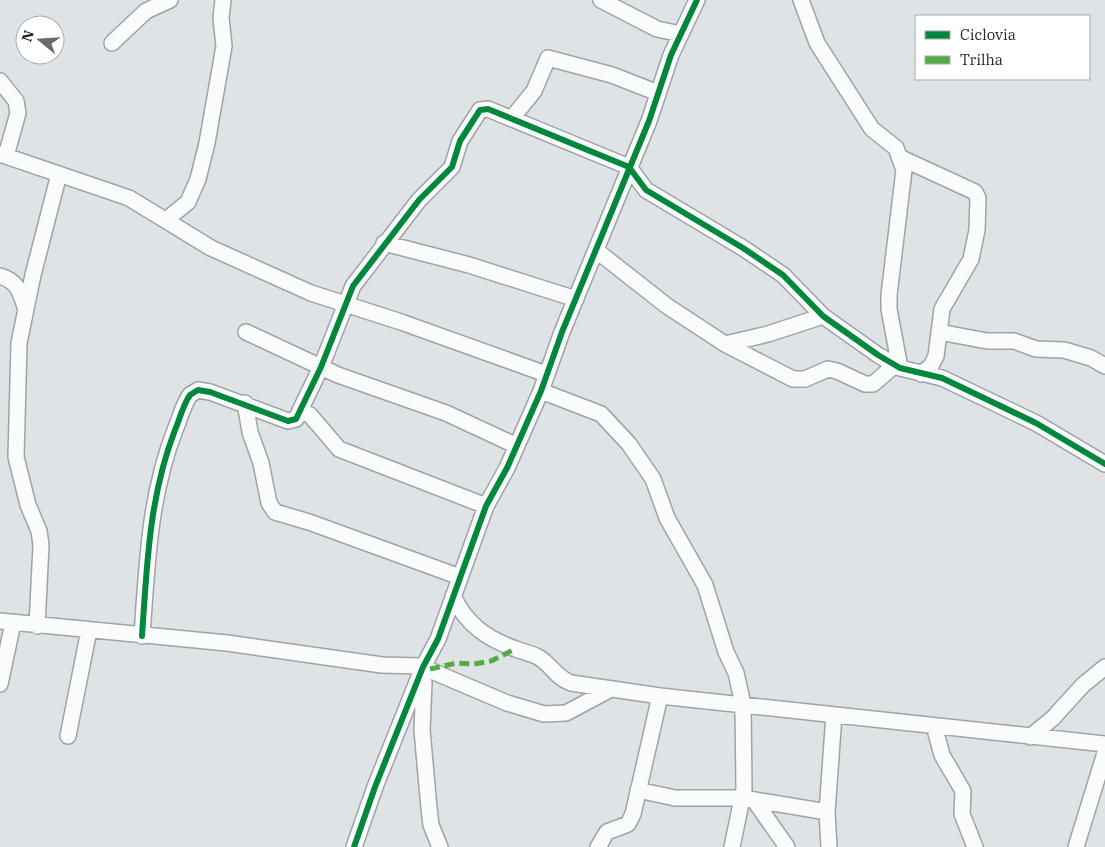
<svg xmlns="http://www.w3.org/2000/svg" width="1105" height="847" viewBox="0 0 1105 847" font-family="'IBM Plex Serif',serif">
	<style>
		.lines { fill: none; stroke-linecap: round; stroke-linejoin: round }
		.minor-casing { stroke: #a0a3a5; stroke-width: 18 }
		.minor { stroke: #fafbfb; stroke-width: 15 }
		.quiet { stroke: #53ab44; stroke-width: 5; stroke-dasharray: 10 5; stroke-linecap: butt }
		.cycleway-casing { stroke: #fff; stroke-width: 9 }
		.cycleway { stroke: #00873e; stroke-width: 6 }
	</style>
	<rect width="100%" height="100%" fill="#e0e3e6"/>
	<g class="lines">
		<defs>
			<path id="minor" d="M 601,0 L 657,29 L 681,34
				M 801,0 L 817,43 L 872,129 L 896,148 L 904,170 L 889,295 L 889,309 L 900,368
				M 112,43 L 146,11 L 170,0
				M 0,81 L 16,101 L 18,113 L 6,156
				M 512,118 L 534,91 L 548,58 L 612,75 L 658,93
				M 0,154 L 129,198 L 211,248 L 311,293 L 401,322 L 546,374
				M 899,157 L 975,192 L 978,198 L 977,230 L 971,259 L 942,309 L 936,356 L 931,366 L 921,374
				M 166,220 L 188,202 L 198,179 L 207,143 L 224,46 L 221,18 L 223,0
				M 384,243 L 469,265 L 576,299
				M 597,251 L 667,306 L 725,344 L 793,379 L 805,379 L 828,369 L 837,371 L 865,384 L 873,384 L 895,365
				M 0,276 C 17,281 20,291 25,307
				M 246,332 L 338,375 L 446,413 L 517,446
				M 939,332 L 987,341 L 1014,341 L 1036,349 L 1064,350 L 1091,358 L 1105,366
				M 725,344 L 768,334 L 823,316
				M 541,391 L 601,414 L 629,444 L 653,479 L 667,518 L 705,585 L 726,652 L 736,673 L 743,704 L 744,789 L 732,847
				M 245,403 L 250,432 L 261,463 L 269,503 L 275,512 L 309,522 L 460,577
				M 300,411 L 310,415 L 339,449 L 486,506
				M 453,596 C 466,624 487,639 516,649 C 523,652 531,653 538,657 C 551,664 556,678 571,683 L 660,696 L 1105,744
				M 0,621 L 227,643 L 382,665 L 420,666 L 507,703 L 544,714 L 566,713 L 611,689
				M 37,626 L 41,545 L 39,531 L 28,505 L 16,457 L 19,343 L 33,275 L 59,174
				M 142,636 C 147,565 149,497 175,430 C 180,418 183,405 190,395 L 198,390 L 210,392 L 288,421 L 296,419 L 321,367 L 353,286 L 419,200 L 452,167 L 460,141 L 480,110 L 488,109 L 629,167 L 646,190 L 743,248 L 783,275 L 823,316 L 878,355 L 900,368 L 942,378 L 986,399 L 1036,423 L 1105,464
				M 422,676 L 424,683 L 422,730 L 429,808 L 431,825 L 440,847
				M 0,684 L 13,623
				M 934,726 L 942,755 L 963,791 L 962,814 L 975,847
				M 68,736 L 89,630
				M 1030,737 L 1053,718 L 1083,685 L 1105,667
				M 638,790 L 675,798 L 743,798 L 827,812
				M 754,800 L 787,847
				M 354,847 L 375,787 L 423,667 L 438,639 L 486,506 L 507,468 L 541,391 L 562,332 L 649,121 L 671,55 L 697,0
				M 598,847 L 607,832 L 628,824 L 633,814 L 660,696
				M 829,847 L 827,812 L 834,715
				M 1076,847 L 1105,753"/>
		</defs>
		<use href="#minor" class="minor-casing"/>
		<use href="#minor" class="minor"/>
		<path class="quiet" d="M 430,669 L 457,663 L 474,664 L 491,661 L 515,649"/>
		<defs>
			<path id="cycleway" d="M 142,636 C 147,565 149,497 175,430 C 180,418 183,405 190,395 L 198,390 L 210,392 L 288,421 L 296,419 L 321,367 L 353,286 L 419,200 L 452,167 L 460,141 L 480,110 L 488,109 L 629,167 L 646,190 L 743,248 L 783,275 L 823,316 L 878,355 L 900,368 L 942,378 L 986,399 L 1036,423 L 1105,464
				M 354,847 L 375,787 L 423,667 L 438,639 L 486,506 L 507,468 L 541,391 L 562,332 L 649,121 L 671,55 L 697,0"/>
		</defs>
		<use href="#cycleway" class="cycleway-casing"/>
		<use href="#cycleway" class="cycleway"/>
	</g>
	<rect x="915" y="15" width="175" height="65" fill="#ffffff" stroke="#a9a9aa"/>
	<rect x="925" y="31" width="25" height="8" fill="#00873e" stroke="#a9a9aa"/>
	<text x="960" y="40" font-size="15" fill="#27292b">Ciclovia</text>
	<rect x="925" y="56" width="25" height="8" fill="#53ab44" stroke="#a9a9aa"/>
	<text x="960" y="65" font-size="15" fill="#27292b">Trilha</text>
	<g transform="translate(40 40) rotate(288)"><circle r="24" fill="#ffffff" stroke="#a9a9aa"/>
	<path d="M0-4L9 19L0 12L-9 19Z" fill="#686a6c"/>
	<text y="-8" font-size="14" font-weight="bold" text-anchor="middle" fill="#27292b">N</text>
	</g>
</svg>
